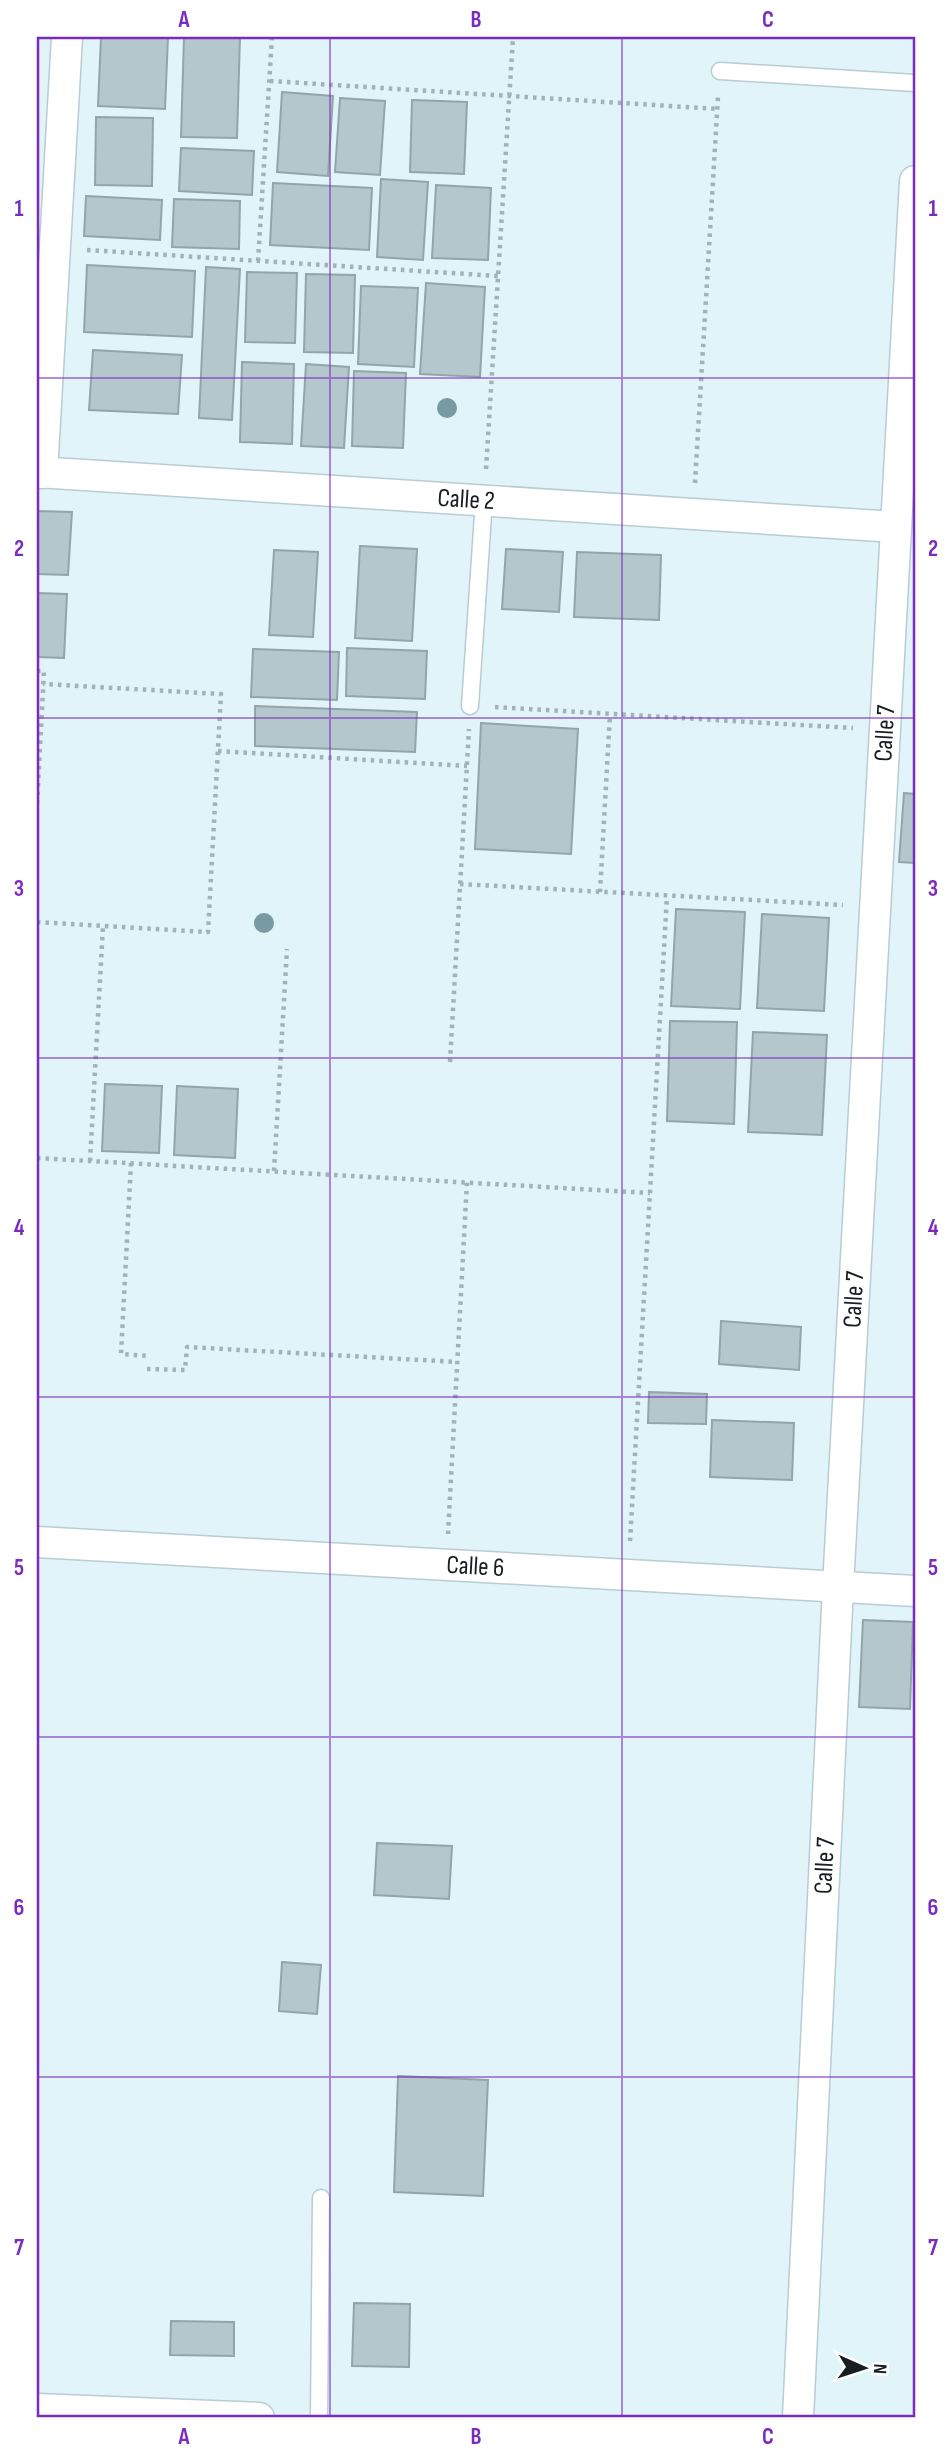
<svg xmlns="http://www.w3.org/2000/svg" width="952" height="2455" viewBox="0 0 952 2455" font-family="'Sofia Sans Condensed',sans-serif">
	<style>
		.building { fill: #b4c7cc; stroke: #92a5a9; stroke-width: 2 }
		.lines { fill: none; stroke-linecap: round; stroke-linejoin: round }
		.lane-casing { stroke: #b9ccd1; stroke-width: 19 }
		.street-casing { stroke: #b9ccd1; stroke-width: 33 }
		.path { stroke: #a3b2b6; stroke-width: 4.5; stroke-dasharray: 3.5 5; stroke-linecap: butt }
		.lane { stroke: #fff; stroke-width: 16 }
		.street { stroke: #fff; stroke-width: 30 }
		.tree { fill: #789aa2 }
		.grid { fill: none; stroke: #7b2cbf; stroke-width: 2; stroke-opacity: 0.55 }
		.labels { text-anchor: middle; dominant-baseline: central; stroke-width: 6; stroke-linejoin: round; paint-order: stroke }
		.street-label { font-size: 26px; fill: #171e20; stroke: #fff }
		.neatline { fill: none; stroke: #7b2cbf; stroke-width: 2.5 }
		.grid-label { font-size: 23px; text-anchor: middle; font-weight: bold; fill: #7b2cbf }
	</style>
	<rect width="100%" height="100%" fill="#e1f4f9"/>
	<path class="building" d="M 101,37 L 168,37 L 165,109 L 98,106 Z
		M 184,37 L 240,37 L 237,138 L 181,137 Z
		M 282,92 L 333,96 L 328,176 L 277,172 Z
		M 340,98 L 385,101 L 380,175 L 335,172 Z
		M 412,100 L 467,102 L 464,174 L 410,172 Z
		M 96,117 L 153,118 L 152,186 L 95,185 Z
		M 181,148 L 254,151 L 252,195 L 179,191 Z
		M 381,179 L 428,182 L 423,260 L 377,257 Z
		M 273,183 L 372,188 L 369,250 L 270,245 Z
		M 436,185 L 491,188 L 488,260 L 432,258 Z
		M 86,196 L 162,200 L 160,240 L 84,236 Z
		M 174,199 L 240,201 L 239,249 L 172,247 Z
		M 87,265 L 195,271 L 192,337 L 84,332 Z
		M 206,267 L 240,269 L 232,420 L 199,418 Z
		M 247,272 L 297,273 L 295,343 L 245,342 Z
		M 306,274 L 355,275 L 353,353 L 304,352 Z
		M 426,283 L 485,287 L 480,377 L 420,374 Z
		M 361,286 L 418,288 L 414,367 L 358,364 Z
		M 93,350 L 182,355 L 178,414 L 89,410 Z
		M 242,362 L 294,364 L 292,444 L 240,442 Z
		M 306,364 L 349,367 L 344,448 L 301,446 Z
		M 354,371 L 406,373 L 403,448 L 352,446 Z
		M 37,511 L 72,512 L 68,575 L 37,574 Z
		M 360,546 L 417,549 L 412,641 L 355,638 Z
		M 506,549 L 563,552 L 559,612 L 502,609 Z
		M 274,550 L 318,552 L 313,637 L 269,635 Z
		M 577,552 L 661,555 L 659,620 L 574,617 Z
		M 37,593 L 67,594 L 64,658 L 37,657 Z
		M 347,648 L 427,651 L 425,699 L 346,696 Z
		M 253,649 L 339,652 L 337,700 L 251,697 Z
		M 255,706 L 417,712 L 415,752 L 255,746 Z
		M 481,723 L 578,729 L 571,854 L 475,849 Z
		M 904,793 L 915,794 L 915,863 L 899,862 Z
		M 676,909 L 745,912 L 740,1009 L 671,1006 Z
		M 762,914 L 829,918 L 824,1011 L 757,1008 Z
		M 670,1021 L 737,1022 L 734,1124 L 667,1121 Z
		M 753,1032 L 827,1035 L 822,1135 L 748,1132 Z
		M 105,1084 L 162,1086 L 159,1153 L 102,1151 Z
		M 177,1086 L 238,1089 L 235,1158 L 174,1155 Z
		M 721,1321 L 801,1327 L 799,1370 L 719,1364 Z
		M 649,1392 L 707,1394 L 706,1424 L 648,1423 Z
		M 712,1420 L 794,1423 L 792,1480 L 710,1477 Z
		M 863,1620 L 913,1622 L 910,1709 L 859,1707 Z
		M 377,1843 L 452,1846 L 449,1899 L 374,1895 Z
		M 282,1962 L 321,1965 L 317,2014 L 279,2011 Z
		M 398,2076 L 488,2080 L 483,2196 L 394,2192 Z
		M 354,2303 L 410,2304 L 409,2367 L 352,2366 Z
		M 171,2321 L 234,2322 L 234,2356 L 170,2355 Z"/>
	<g class="lines">
		<defs>
			<path id="lane" d="M 720,71 L 915,83
				M 470,706 L 484,500
				M 319,2418 L 321,2198"/>
			<g id="street">
				<path id="s1" d="M 37,472 L 896,527"/>
				<path d="M 42,473 L 67,37"/>
				<path id="s2" d="M 37,1542 L 915,1591"/>
				<path d="M 37,2409 L 259,2418"/>
				<path id="s3" d="M 798,2418 L 838,1587 L 915,181"/>
			</g>
		</defs>
		<use href="#lane" class="lane-casing"/>
		<use href="#street" class="street-casing"/>
		<path class="path" d="M 270,81 L 718,109
			M 87,250 L 498,276
			M 258,261 L 272,37
			M 486,469 L 513,37
			M 695,483 L 718,97
			M 37,671 L 44,671 L 37,805
			M 495,707 L 853,728
			M 218,751 L 467,766
			M 460,884 L 843,905
			M 600,892 L 610,714
			M 37,922 L 208,932 L 221,694 L 43,684
			M 450,1062 L 469,729
			M 37,1158 L 650,1193
			M 90,1161 L 103,926
			M 131,1163 L 121,1354 L 149,1356
			M 274,1171 L 287,949
			M 147,1369 L 185,1370 L 187,1347 L 457,1362
			M 448,1534 L 467,1182
			M 630,1541 L 667,896"/>
		<use href="#lane" class="lane"/>
		<use href="#street" class="street"/>
	</g>
	<g class="tree">
		<circle cx="447" cy="408" r="10"/>
		<circle cx="264" cy="923" r="10"/>
	</g>
	<path class="grid" d="M 330,37 L 330,2418M 622,37 L 622,2418M 37,378 L 915,378M 37,718 L 915,718M 37,1058 L 915,1058M 37,1397 L 915,1397M 37,1737 L 915,1737M 37,2077 L 915,2077"/>
	<g class="labels">
		<g class="street-label">
			<text stroke="none"><textPath href="#s1" startOffset="430">Calle 2</textPath></text>
			<text stroke="none"><textPath href="#s3" startOffset="1687">Calle 7</textPath></text>
			<text stroke="none"><textPath href="#s3" startOffset="1120">Calle 7</textPath></text>
			<text stroke="none"><textPath href="#s2" startOffset="439">Calle 6</textPath></text>
			<text stroke="none"><textPath href="#s3" startOffset="553">Calle 7</textPath></text>
		</g>
	</g>
	<rect width="952" height="2455" fill="none" stroke="#ffffff" stroke-width="77"/>
	<g transform="translate(864 2368) rotate(93)" stroke="#ffffff" stroke-width="5" paint-order="stroke">
	<path d="M0-5L12 26L0 18L-12 26Z" fill="#171e20"/>
	<text y="-10" font-size="19" font-weight="bold" text-anchor="middle" fill="#171e20">N</text>
	</g>
	<rect x="38" y="38" width="876" height="2378" class="neatline"/>
	<g class="grid-label">
		<text x="184" y="27">A</text>
		<text x="476" y="27">B</text>
		<text x="768" y="27">C</text>
		<text x="19" y="216">1</text>
		<text x="933" y="216">1</text>
		<text x="19" y="556">2</text>
		<text x="933" y="556">2</text>
		<text x="19" y="896">3</text>
		<text x="933" y="896">3</text>
		<text x="19" y="1235">4</text>
		<text x="933" y="1235">4</text>
		<text x="19" y="1575">5</text>
		<text x="933" y="1575">5</text>
		<text x="19" y="1915">6</text>
		<text x="933" y="1915">6</text>
		<text x="19" y="2255">7</text>
		<text x="933" y="2255">7</text>
		<text x="184" y="2444">A</text>
		<text x="476" y="2444">B</text>
		<text x="768" y="2444">C</text>
	</g>
</svg>
